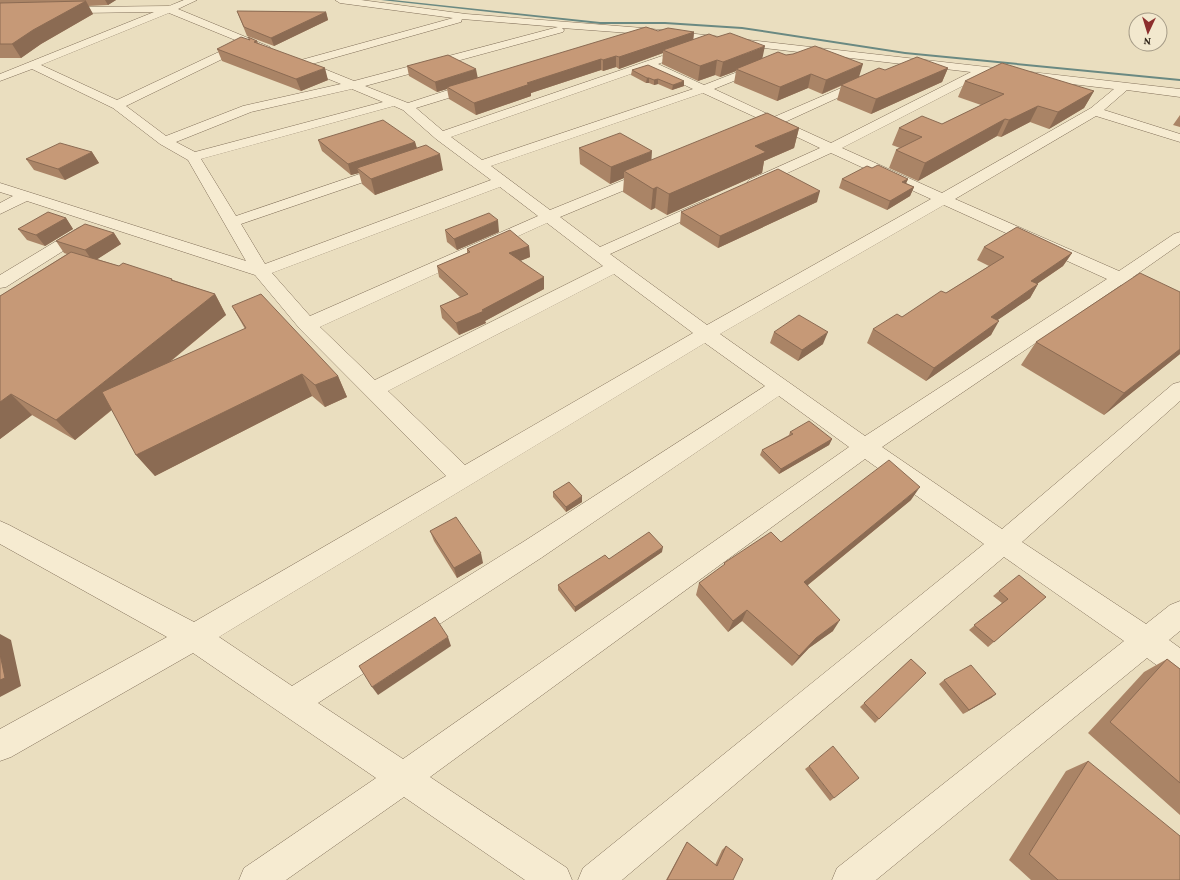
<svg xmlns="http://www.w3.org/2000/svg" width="1180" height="880" viewBox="0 0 1180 880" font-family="'Crimson Pro',serif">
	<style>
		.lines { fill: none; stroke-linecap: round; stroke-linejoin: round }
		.stream { fill: #6a8982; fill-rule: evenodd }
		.street-casing { stroke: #816f59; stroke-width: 1 }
		.street { fill: #f6ebd1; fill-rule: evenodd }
		.wall { fill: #aa8466 }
		.shaded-wall { fill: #8b6b53 }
		.building { fill: #c69977; stroke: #8b6b53 }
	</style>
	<rect width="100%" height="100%" fill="#eadebf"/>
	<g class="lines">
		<path class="stream" d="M 381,0 L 393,0 L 600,22 L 665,22 L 742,27 L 905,52 L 1180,79 L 1180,81 L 905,54 L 742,29 L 665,24 L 600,24 Z"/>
		<defs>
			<path id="street" d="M 184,0 L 197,0 L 178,9 L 270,47 L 271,49 L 266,52 L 249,46 L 126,106 L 166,136 L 243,106 L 341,84 L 294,65 L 292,63 L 294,61 L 301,60 L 453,18 L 340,3 L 335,0 L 361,0 L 466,14 L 643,28 L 1180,89 L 1180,97 L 1127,90 L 1104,110 L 1180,134 L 1180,142 L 1096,116 L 955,199 L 1119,271 L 1174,234 L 1180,232 L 1180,244 L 1133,277 L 1180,298 L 1180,311 L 1121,285 L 882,447 L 1002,529 L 1173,384 L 1180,382 L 1180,401 L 1022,542 L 1146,624 L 1170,605 L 1180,601 L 1180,631 L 1169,640 L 1180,648 L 1180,679 L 1170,675 L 1147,658 L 876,880 L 832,880 L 837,868 L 1124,641 L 1004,557 L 622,880 L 578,880 L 583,868 L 984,544 L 865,459 L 430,777 L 567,868 L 572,880 L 525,880 L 404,797 L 286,880 L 239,880 L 244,868 L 376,778 L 193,653 L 11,757 L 0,761 L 0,729 L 167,637 L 0,544 L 0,521 L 9,525 L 194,622 L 446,476 L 300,329 L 255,275 L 27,201 L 0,214 L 0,203 L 13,196 L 0,192 L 0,183 L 246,261 L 188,160 L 160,144 L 113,108 L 32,69 L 0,81 L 0,74 L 154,12 L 0,14 L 0,8 L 169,6 ZM 169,13 L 240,42 L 117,100 L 41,65 ZM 462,19 L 558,27 L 354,81 L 312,64 L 461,22 ZM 562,28 L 643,34 L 971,72 L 831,143 L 785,122 L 870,83 L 872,81 L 870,79 L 862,79 L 774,117 L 714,89 L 766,68 L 768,66 L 766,64 L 758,64 L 704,85 L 658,64 L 666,61 L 668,59 L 662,56 L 443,131 L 416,108 L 481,88 L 483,85 L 481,82 L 473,82 L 408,103 L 365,86 L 563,32 L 564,30 ZM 648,68 L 693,89 L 482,160 L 451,137 ZM 986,74 L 1114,89 L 1091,108 L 942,193 L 842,148 ZM 352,89 L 383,102 L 195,152 L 176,142 L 251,112 ZM 703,93 L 764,121 L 748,128 L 746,131 L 748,134 L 758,134 L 774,126 L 820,148 L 749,180 L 747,183 L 749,186 L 754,187 L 759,186 L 831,153 L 931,199 L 707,325 L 610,254 L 713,207 L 716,204 L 713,201 L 708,199 L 703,201 L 600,247 L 560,217 L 656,177 L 658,174 L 656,171 L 651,170 L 646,171 L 550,210 L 491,166 ZM 394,106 L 403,110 L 436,139 L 491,180 L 265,264 L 241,224 L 393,172 L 395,169 L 393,166 L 388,165 L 383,166 L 236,216 L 201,159 ZM 500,187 L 538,216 L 310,316 L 272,273 ZM 944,205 L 1107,279 L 865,436 L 720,334 ZM 547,223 L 603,266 L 375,380 L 320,327 ZM 614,274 L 693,333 L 465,465 L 388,391 ZM 705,343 L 765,386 L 523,542 L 292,686 L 219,637 ZM 779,396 L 849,447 L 403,759 L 318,703 L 541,558 Z
				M 84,226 L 90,228 L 92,231 L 90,234 L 6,287 L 0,288 L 0,275 L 78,228 Z"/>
		</defs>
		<use href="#street" class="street-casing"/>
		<use href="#street" class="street"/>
	</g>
	<path class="wall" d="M 0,0 L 116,0 L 108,5 L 88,6 L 93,14 L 41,44 L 21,58 L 0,58 Z
		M 237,11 L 326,12 L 328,20 L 274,46 L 247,36 Z
		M 658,31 L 694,32 L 693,39 L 762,59 L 786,55 L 859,77 L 885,70 L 948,68 L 942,82 L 871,114 L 837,100 L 841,86 L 822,94 L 808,88 L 777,101 L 734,83 L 736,71 L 720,77 L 715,75 L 698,81 L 662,64 L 663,53 L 619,69 L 616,67 L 603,71 L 601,70 L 531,93 L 531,96 L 476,115 L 449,99 L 447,89 L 437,92 L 409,76 L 407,66 L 478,78 Z
		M 250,40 L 257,41 L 258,43 L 328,80 L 301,91 L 222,61 L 217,49 Z
		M 632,70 L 684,86 L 672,90 L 658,84 L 654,85 L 649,83 L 646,83 L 631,75 Z
		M 965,81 L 1094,91 L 1084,108 L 1049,129 L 1030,122 L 1001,137 L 997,136 L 918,181 L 889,168 L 896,150 L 900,148 L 892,145 L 899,128 L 942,124 L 981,105 L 958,97 Z
		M 1180,115 L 1180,127 L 1173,125 Z
		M 799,128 L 794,148 L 764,161 L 762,173 L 667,215 L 655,208 L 651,210 L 623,192 L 624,178 L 610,184 L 580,164 L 579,148 L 652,160 Z
		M 318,140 L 415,142 L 417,148 L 443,170 L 375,195 L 362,184 L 359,173 L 351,175 L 322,151 Z
		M 92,152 L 99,163 L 65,180 L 34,170 L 26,159 Z
		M 872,168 L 908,179 L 906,183 L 914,187 L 910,196 L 887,210 L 839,188 L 842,179 Z
		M 817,202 L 718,248 L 680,224 L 681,212 Z
		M 66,218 L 73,229 L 45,246 L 27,240 L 18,229 Z
		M 445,230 L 499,232 L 457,250 L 447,242 Z
		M 114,233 L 121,244 L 97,259 L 119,266 L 172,279 L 173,280 L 215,294 L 226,315 L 170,362 L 245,329 L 232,306 L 338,376 L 347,397 L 325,407 L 312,396 L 155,476 L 136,455 L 112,410 L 75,440 L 32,415 L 0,439 L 0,296 L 67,254 L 64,253 L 56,241 Z
		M 529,246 L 530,257 L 520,261 L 544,289 L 485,321 L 486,323 L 459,335 L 442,318 L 440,306 L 460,297 L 439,277 L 437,266 L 467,253 L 467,249 Z
		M 984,247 L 1072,253 L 1063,266 L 1037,284 L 1038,284 L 1030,298 L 997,320 L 991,335 L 926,381 L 867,343 L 873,329 L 902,317 L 946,293 L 989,266 L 977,260 Z
		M 1180,292 L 1180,354 L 1104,415 L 1021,365 L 1036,342 Z
		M 774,332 L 823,344 L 798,361 L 770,343 Z
		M 790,432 L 832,439 L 829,445 L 779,474 L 760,455 L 762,450 L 789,435 Z
		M 553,492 L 582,502 L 566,512 L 553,497 Z
		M 911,500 L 808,585 L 833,631 L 809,648 L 792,666 L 742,621 L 728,632 L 696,595 L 699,583 L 724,566 L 724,563 L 781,542 Z
		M 430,531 L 483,563 L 457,578 L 434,541 Z
		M 662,552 L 575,612 L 558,590 L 558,585 L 609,559 Z
		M 999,591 L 1046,597 L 988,647 L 969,630 L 1002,603 L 993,596 Z
		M 911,659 L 879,719 L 875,723 L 860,707 Z
		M 1167,659 L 1180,669 L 1180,815 L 1088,733 L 1144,672 Z
		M 944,680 L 996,694 L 991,698 L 963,714 L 939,684 Z
		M 1088,761 L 1180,880 L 1031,880 L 1009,860 L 1066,771 Z
		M 809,766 L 834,798 L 830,801 L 805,769 Z
		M 687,842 L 715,865 L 722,850 L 726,846 L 733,880 L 666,880 L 684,847 Z"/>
	<path class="shaded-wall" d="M 105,0 L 116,0 L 108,5 Z
		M 86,1 L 93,14 L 41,44 L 21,58 L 12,44 L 33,30 Z
		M 326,12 L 328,20 L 274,46 L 271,38 Z
		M 694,32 L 693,43 L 663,50 L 663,53 L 619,69 L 619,57 Z
		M 765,46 L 762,60 L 736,69 L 736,71 L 720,77 L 723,62 Z
		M 616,56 L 616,67 L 603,71 L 603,60 Z
		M 601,59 L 601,70 L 531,93 L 531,96 L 476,115 L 474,103 L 527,83 Z
		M 717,60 L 715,75 L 698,81 L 700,66 Z
		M 863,64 L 859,77 L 822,94 L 826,80 Z
		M 325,68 L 328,80 L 301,91 L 296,79 Z
		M 948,68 L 942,82 L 871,114 L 876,99 Z
		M 476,69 L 478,79 L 447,87 L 447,89 L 437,92 L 435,82 Z
		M 811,74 L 808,88 L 777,101 L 780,87 Z
		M 647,78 L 649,78 L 649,83 L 646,83 Z
		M 658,79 L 658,84 L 654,85 L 654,80 Z
		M 684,81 L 684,86 L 672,90 L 673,85 Z
		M 1094,91 L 1084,108 L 1049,129 L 1058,112 Z
		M 1038,106 L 1030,122 L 1001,137 L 1009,120 Z
		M 1005,119 L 997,136 L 918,181 L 925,163 Z
		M 799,128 L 794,148 L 764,161 L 762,173 L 667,215 L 669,194 L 755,146 Z
		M 415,142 L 418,153 L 357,168 L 359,173 L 351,175 L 348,164 Z
		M 652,151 L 651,167 L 624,171 L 624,178 L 610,184 L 611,167 Z
		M 92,152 L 99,163 L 65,180 L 58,169 Z
		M 440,154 L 443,170 L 375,195 L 371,179 Z
		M 908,179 L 904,188 L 902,182 Z
		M 657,187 L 655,208 L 651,210 L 653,189 Z
		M 914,187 L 910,196 L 887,210 L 890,201 Z
		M 820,191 L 817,202 L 718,248 L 720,236 Z
		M 66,218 L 73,229 L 45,246 L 36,235 Z
		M 498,220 L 499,232 L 457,250 L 454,239 Z
		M 114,233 L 121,244 L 93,262 L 85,250 Z
		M 529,246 L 530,257 L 510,265 L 509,253 Z
		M 1072,253 L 1063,266 L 1022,294 L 1031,281 Z
		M 544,277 L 544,289 L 485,321 L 486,323 L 459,335 L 456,323 Z
		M 1038,284 L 1030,298 L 983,330 L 991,317 Z
		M 215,294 L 226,315 L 75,440 L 56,420 Z
		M 999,321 L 991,335 L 926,381 L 934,368 Z
		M 828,332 L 823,344 L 798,361 L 802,350 Z
		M 1180,349 L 1180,354 L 1104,415 L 1124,393 Z
		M 302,374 L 312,396 L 155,476 L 136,455 Z
		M 338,376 L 347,397 L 325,407 L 315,385 Z
		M 11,394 L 32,415 L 0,439 L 0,402 Z
		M 832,439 L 829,445 L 779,474 L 781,469 Z
		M 920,487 L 911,500 L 798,593 L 804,582 Z
		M 582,496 L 582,502 L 566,512 L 566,507 Z
		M 663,547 L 662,552 L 575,612 L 575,607 Z
		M 481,553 L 483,563 L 457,578 L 454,568 Z
		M 747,610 L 742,621 L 728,632 L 733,621 Z
		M 840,620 L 833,631 L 809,648 L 792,666 L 799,656 L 816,638 Z
		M 0,634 L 11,640 L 21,686 L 0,697 Z
		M 448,637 L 451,646 L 378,695 L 372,687 Z
		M 996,694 L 991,698 L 963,714 L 969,710 Z"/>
	<path class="building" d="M 86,1 L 33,30 L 12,44 L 0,44 L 0,3 Z
		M 237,11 L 326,12 L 271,38 L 244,27 Z
		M 646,27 L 658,31 L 668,28 L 694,32 L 619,57 L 616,56 L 603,60 L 601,59 L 527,83 L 530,84 L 474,103 L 447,87 Z
		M 730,33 L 765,46 L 723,62 L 717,60 L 700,66 L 663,50 L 709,34 L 717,37 Z
		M 241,37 L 250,40 L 248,37 L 257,41 L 254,42 L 325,68 L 296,79 L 217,49 Z
		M 815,46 L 863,64 L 826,80 L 811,74 L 780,87 L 736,69 L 778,52 L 786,55 L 793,54 Z
		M 448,55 L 476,69 L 435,82 L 407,66 Z
		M 917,57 L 948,68 L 876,99 L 841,85 L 879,68 L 885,70 Z
		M 1002,63 L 1094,91 L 1058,112 L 1038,106 L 1009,120 L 1005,119 L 925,163 L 896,150 L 922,137 L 899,128 L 922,116 L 942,124 L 1004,94 L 965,81 Z
		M 648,65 L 684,81 L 673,85 L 658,79 L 654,80 L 649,78 L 647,78 L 632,70 Z
		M 767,113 L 799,128 L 755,146 L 766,152 L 669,194 L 657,187 L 653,189 L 624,171 Z
		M 383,120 L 415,142 L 348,164 L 318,140 Z
		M 620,133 L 652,151 L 611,167 L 579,148 Z
		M 60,143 L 92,152 L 58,169 L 26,159 Z
		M 426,145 L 440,154 L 371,179 L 357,168 Z
		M 878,165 L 908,179 L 902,182 L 914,187 L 890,201 L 842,179 L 867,166 L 872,168 Z
		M 778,169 L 820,191 L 720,236 L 681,212 Z
		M 48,212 L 66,218 L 36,235 L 18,229 Z
		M 489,213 L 498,220 L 454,239 L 445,230 Z
		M 85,224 L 114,233 L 85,250 L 56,241 Z
		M 1017,227 L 1072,253 L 1031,281 L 1038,284 L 991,317 L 999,321 L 934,368 L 873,329 L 897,314 L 902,317 L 941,291 L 946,293 L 1004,257 L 984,247 Z
		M 510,230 L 529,246 L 509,253 L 544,277 L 482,310 L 484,311 L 456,323 L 440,306 L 468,294 L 437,266 L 470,252 L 467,249 Z
		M 71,252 L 119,266 L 123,263 L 172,279 L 171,280 L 215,294 L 56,420 L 11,394 L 0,402 L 0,296 Z
		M 1140,273 L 1180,292 L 1180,349 L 1124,393 L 1036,342 Z
		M 261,294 L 338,376 L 315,385 L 302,374 L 136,455 L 102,392 L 246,328 L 232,306 Z
		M 799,315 L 828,332 L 802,350 L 774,332 Z
		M 809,421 L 832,439 L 781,469 L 762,450 L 793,434 L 790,432 Z
		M 889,460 L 920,487 L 804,582 L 840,620 L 816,638 L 799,656 L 747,610 L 733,621 L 699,583 L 725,564 L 724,563 L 771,532 L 781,542 Z
		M 569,482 L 582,496 L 566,507 L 553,492 Z
		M 456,517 L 481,553 L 454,568 L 430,531 Z
		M 649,532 L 663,547 L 575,607 L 558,585 L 605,555 L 609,559 Z
		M 1019,575 L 1046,597 L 994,642 L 974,625 L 1008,599 L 999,591 Z
		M 435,617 L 448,637 L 372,687 L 359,666 Z
		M 0,654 L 5,678 L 0,680 Z
		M 911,659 L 926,673 L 879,719 L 864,703 Z
		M 1167,659 L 1180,669 L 1180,783 L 1110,722 Z
		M 971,665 L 996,694 L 969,710 L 944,680 Z
		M 833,746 L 859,778 L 834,798 L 809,766 Z
		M 1088,761 L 1180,836 L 1180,880 L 1058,880 L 1029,854 Z
		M 687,842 L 717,866 L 726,846 L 743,859 L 733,880 L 667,880 Z"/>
	<g transform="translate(1148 32) rotate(184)"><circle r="19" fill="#f2e8ce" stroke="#a59b87"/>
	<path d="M0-3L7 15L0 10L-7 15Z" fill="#8c2e2d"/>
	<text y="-6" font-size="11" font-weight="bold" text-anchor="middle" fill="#32271c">N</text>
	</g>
</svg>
